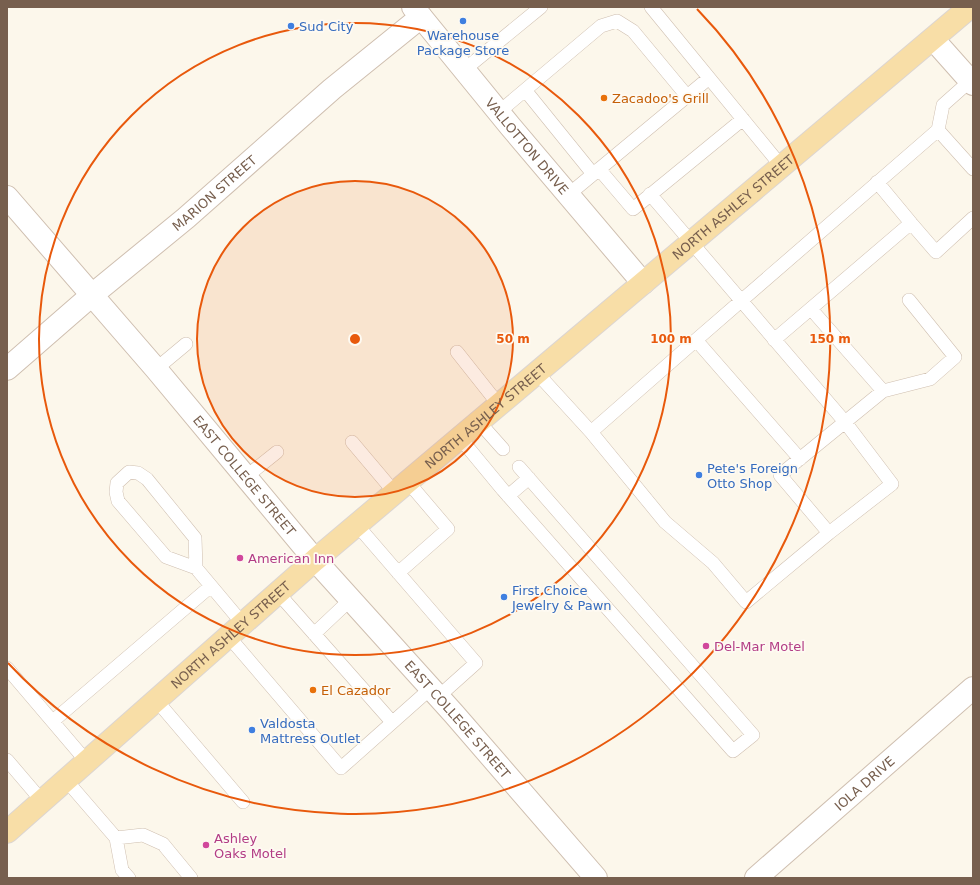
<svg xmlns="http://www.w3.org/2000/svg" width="980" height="885" viewBox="0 0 980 885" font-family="'DejaVu Sans',sans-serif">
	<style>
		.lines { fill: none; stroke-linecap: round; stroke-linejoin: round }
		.service-casing { stroke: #cfbfb0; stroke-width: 14 }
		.minor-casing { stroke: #cfbfb0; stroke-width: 24 }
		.tertiary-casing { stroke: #cfbfb0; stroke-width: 24 }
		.primary-casing { stroke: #dcd5d1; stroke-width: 24 }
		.service { stroke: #fff; stroke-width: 13 }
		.minor { stroke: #fff; stroke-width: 22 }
		.tertiary { stroke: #fff; stroke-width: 22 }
		.primary { stroke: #f8dea7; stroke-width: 22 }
		.ring { fill: none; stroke: #e8590c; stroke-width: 2 }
		.shop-dot { fill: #3f7fe0; stroke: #fefaf2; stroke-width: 1.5 }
		.food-dot { fill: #e8710a; stroke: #fefaf2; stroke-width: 1.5 }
		.hotel-dot { fill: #d1479c; stroke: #fefaf2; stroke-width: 1.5 }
		.labels { text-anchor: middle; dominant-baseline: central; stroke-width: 3.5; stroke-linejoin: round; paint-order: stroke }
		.shop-label { font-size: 13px; fill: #366cbe; stroke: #fefaf2; text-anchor: start }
		.food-label { font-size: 13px; fill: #c56008; stroke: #fefaf2; text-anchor: start }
		.street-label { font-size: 13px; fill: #775f4e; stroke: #fefaf2 }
		.hotel-label { font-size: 13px; fill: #b23c85; stroke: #fefaf2; text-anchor: start }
		.centre { fill: #e8590c; stroke: #fefaf2; stroke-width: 2 }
		.ring-label { font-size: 12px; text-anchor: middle; font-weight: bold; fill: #e8590c; stroke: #fefaf2; stroke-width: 3.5; stroke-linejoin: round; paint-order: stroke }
	</style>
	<rect width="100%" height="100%" fill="#fcf7eb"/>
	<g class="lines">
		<defs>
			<path id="service" d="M 651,7 L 782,167
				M 464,70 L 541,7
				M 499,112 L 525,90
				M 938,130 L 943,105 L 970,81
				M 599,169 L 633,209 L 743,119
				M 593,174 L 525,90 L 601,26 L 617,21 L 633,31 L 687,96
				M 568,195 L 709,78
				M 911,223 L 936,252 L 973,218
				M 811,309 L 883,391
				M 774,340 L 911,223 L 877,182
				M 457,352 L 499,405
				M 156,369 L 186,344
				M 537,373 L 591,432 L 665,522 L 713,563 L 746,602 L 829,533 L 780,475 L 845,422 L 650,194
				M 479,422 L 503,449
				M 591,432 L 696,340
				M 460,438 L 503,490 L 733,751 L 753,735 L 519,467
				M 352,442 L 395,493
				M 800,459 L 696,340 L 938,130 L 973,169
				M 247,476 L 277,452
				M 508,496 L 529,478
				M 357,525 L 476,663 L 438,697
				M 829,533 L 892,484 L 845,422 L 883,391 L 930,379 L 955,357 L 909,300
				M 196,568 L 195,538 L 147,479 L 138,473 L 129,472 L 117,483 L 116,492 L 118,501 L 166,557 L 196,568 L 243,624
				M 398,573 L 448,529 L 408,482
				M 278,593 L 392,722
				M 314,634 L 350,600
				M 229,637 L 341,768 L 430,689
				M 7,668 L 87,762
				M 157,701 L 243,802
				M 53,721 L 211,586
				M 7,760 L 42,801
				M 66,780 L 116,838 L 122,870 L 129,878
				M 116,838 L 143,835 L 163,844 L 191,878"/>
			<g id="minor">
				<path d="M 933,39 L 973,84"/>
				<path id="s1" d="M 7,197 L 156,369 L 315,560 L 454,714 L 596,878"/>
				<path id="s2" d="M 7,369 L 92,295 L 186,218 L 332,89 L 421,17"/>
				<path id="s3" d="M 756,878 L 973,688"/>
			</g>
			<g id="tertiary">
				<path id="s4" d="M 413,7 L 510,126 L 643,283"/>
			</g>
			<g id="primary">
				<path id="s5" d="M 7,832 L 315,560 L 970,7"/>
			</g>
		</defs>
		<use href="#service" class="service-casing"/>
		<use href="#minor" class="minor-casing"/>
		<use href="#tertiary" class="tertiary-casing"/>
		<use href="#primary" class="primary-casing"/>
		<use href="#service" class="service"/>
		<use href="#minor" class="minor"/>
		<use href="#tertiary" class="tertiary"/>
		<use href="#primary" class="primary"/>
	</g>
	<circle cx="355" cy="339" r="158" fill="#e8590c" fill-opacity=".12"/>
	<g class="ring">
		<circle cx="355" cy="339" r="158"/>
		<circle cx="355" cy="339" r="316"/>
		<path d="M697 9A475 475 0 1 1 8 663"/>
	</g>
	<g class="shop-dot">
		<circle cx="463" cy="21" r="4"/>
		<circle cx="291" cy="26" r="4"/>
		<circle cx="699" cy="475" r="4"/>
		<circle cx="504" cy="597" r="4"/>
		<circle cx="252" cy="730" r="4"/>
	</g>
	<g class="food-dot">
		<circle cx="604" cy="98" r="4"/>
		<circle cx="313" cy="690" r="4"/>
	</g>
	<g class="hotel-dot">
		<circle cx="240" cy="558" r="4"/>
		<circle cx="706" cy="646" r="4"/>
		<circle cx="206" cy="845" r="4"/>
	</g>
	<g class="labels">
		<g class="shop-label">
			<text x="299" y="26">Sud City</text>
			<text x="463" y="35" text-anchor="middle">Warehouse<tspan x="463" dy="15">Package Store</tspan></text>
			<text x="707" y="468">Pete's Foreign<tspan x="707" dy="15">Otto Shop</tspan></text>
			<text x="512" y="590">First Choice<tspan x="512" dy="15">Jewelry &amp; Pawn</tspan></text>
			<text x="260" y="723">Valdosta<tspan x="260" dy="15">Mattress Outlet</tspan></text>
		</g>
		<g class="food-label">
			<text x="612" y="98">Zacadoo's Grill</text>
			<text x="321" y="690">El Cazador</text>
		</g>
		<g class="street-label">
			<text stroke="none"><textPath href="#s4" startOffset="180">VALLOTTON DRIVE</textPath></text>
			<text stroke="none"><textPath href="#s2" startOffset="272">MARION STREET</textPath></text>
			<text stroke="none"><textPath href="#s5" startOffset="958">NORTH ASHLEY STREET</textPath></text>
			<text stroke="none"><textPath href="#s5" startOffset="634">NORTH ASHLEY STREET</textPath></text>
			<text stroke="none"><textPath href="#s1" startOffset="366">EAST COLLEGE STREET</textPath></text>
			<text stroke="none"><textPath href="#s5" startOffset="298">NORTH ASHLEY STREET</textPath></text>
			<text stroke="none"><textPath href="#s1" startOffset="690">EAST COLLEGE STREET</textPath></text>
			<text stroke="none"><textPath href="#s3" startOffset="144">IOLA DRIVE</textPath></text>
		</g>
		<g class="hotel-label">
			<text x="248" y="558">American Inn</text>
			<text x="714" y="646">Del-Mar Motel</text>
			<text x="214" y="838">Ashley<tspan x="214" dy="15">Oaks Motel</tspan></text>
		</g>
	</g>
	<circle cx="355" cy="339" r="6" class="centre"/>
	<g class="ring-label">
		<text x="513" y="343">50 m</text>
		<text x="671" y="343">100 m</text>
		<text x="830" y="343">150 m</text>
	</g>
	<rect width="980" height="885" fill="none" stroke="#775f4e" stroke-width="16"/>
</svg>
